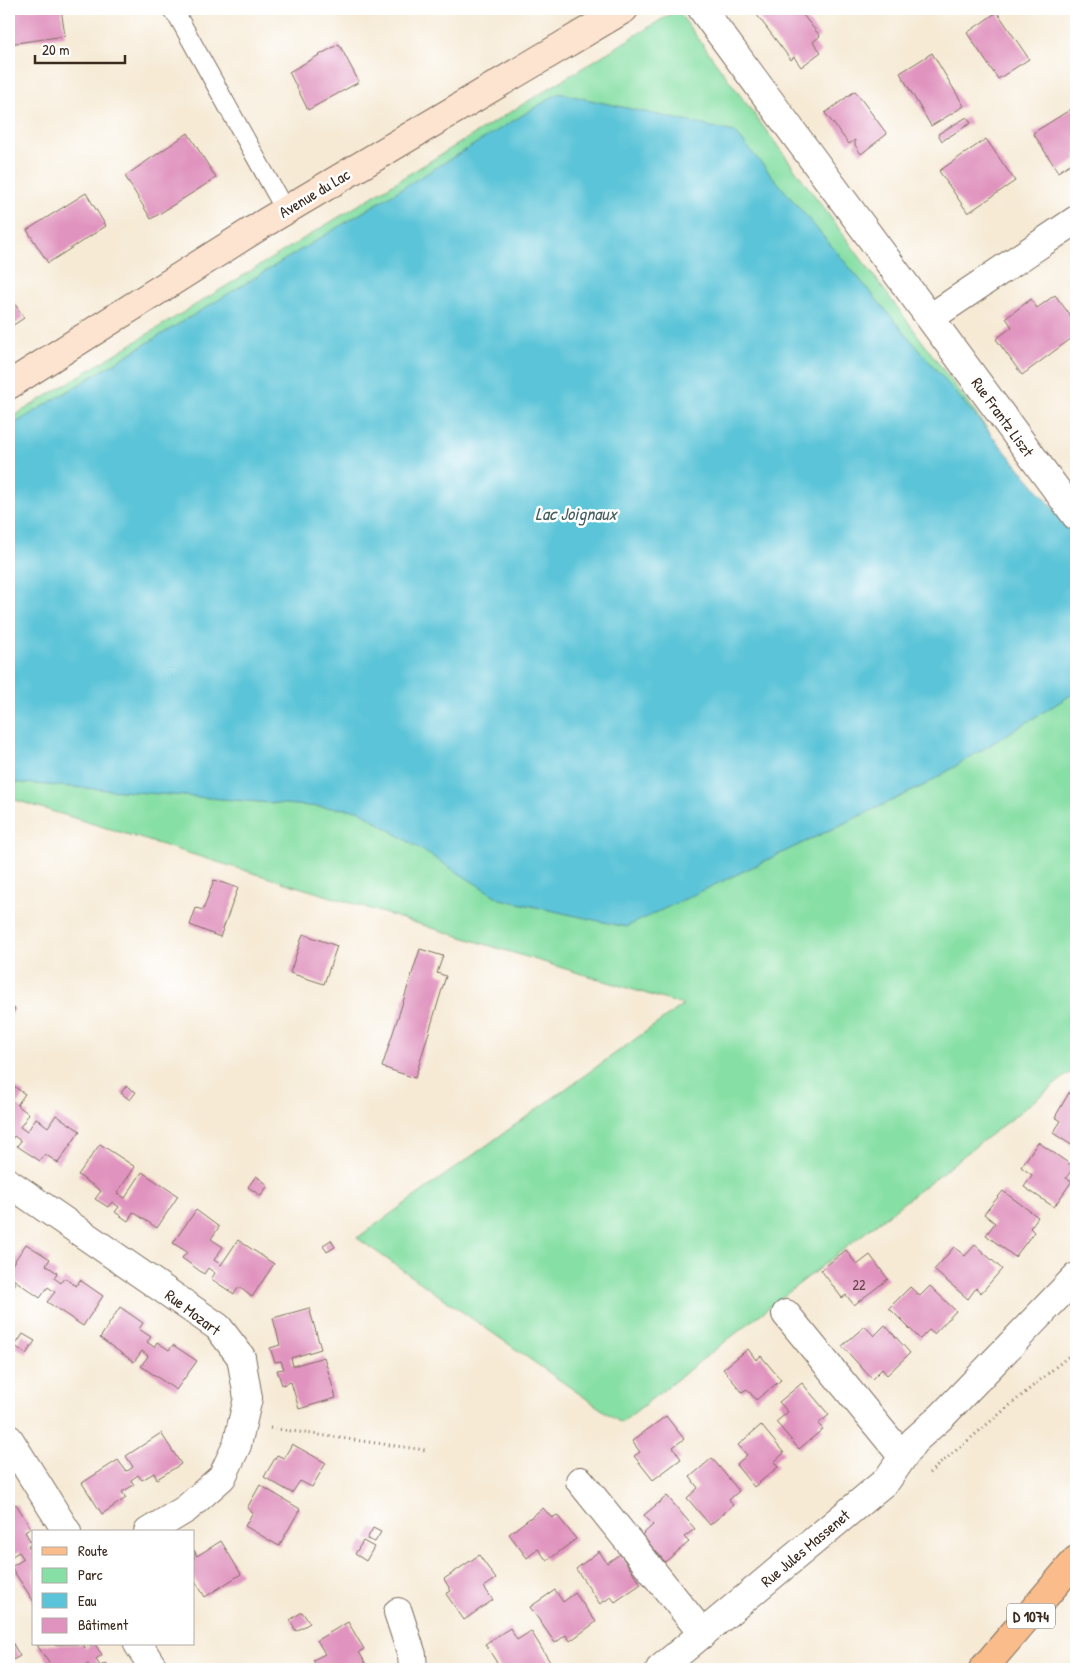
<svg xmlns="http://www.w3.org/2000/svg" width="1085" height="1678" viewBox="0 0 1085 1678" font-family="'Patrick Hand',sans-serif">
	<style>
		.green { fill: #86dfa4; stroke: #608461 }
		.water { fill: #5bc4d8; stroke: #4b777b }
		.building { fill: #e093be }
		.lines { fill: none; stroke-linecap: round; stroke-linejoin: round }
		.service-casing { stroke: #7c6d5e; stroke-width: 20 }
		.minor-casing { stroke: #7c6d5e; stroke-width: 30 }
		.secondary-casing { stroke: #7c6d5e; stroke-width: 30 }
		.primary-casing { stroke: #7c6d5e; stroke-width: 30 }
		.path { stroke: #7c6d5e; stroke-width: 3; stroke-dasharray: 1 4; stroke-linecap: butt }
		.service { stroke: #fff; stroke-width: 18 }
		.minor { stroke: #fff; stroke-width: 28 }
		.secondary { stroke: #fde4d0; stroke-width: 28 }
		.primary { stroke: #f9bc8a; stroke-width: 28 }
		.labels { text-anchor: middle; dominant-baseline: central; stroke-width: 5; stroke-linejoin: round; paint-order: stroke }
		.number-label { font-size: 14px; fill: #644446 }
		.shield { fill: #fff; stroke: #766a62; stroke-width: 1 }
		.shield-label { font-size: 15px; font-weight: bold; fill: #3b2a1e }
		.street-label { font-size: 16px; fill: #3b2a1e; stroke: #fff }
		.water-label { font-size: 18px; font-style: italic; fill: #46605f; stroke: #fff }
	</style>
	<rect width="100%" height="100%" fill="#fff"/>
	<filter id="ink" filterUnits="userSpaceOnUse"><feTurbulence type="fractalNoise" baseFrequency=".02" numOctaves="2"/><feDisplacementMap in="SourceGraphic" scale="10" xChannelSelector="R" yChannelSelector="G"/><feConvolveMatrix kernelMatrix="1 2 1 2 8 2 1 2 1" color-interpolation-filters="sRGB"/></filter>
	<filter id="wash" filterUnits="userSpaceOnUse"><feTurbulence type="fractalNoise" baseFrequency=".0096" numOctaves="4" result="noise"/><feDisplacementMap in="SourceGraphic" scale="20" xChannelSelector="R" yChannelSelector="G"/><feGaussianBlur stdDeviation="1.12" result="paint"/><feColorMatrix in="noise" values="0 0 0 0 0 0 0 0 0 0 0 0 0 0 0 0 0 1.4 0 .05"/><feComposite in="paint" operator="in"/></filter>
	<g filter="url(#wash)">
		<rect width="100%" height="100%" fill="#f6ead5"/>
		<path class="green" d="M 677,10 L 1076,549 L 1076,1068 L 621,1423 L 357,1238 L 683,1005 L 9,798 L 9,419 Z"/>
		<path class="water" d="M 559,93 L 735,132 L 1076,535 L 1076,692 L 925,785 L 626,927 L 500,899 L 358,810 L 9,782 L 9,427 Z"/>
		<g id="blocks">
			<path class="building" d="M 9,9 L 61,9 L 65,36 L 9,44 Z
				M 756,9 L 798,9 L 820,36 L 813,42 L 821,52 L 801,67 L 794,57 L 791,60 L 757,15 L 759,13 Z
				M 997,12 L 1029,59 L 998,79 L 967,33 Z
				M 339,44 L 359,82 L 308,110 L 289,72 Z
				M 932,53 L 964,106 L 931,126 L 900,73 Z
				M 855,91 L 887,134 L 861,154 L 855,145 L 855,140 L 849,144 L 825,113 Z
				M 1076,106 L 1076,160 L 1058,172 L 1033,133 Z
				M 967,117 L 971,123 L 942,141 L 938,134 Z
				M 188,133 L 216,178 L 151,219 L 125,176 Z
				M 986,139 L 1015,181 L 968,213 L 939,171 Z
				M 86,193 L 106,226 L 48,263 L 27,230 Z
				M 9,295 L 24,318 L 9,328 Z
				M 1055,295 L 1076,323 L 1076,335 L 1022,375 L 996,339 L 1012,327 L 1006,318 L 1031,299 L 1037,308 Z
				M 214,880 L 238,888 L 220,937 L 190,925 L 196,908 L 203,910 Z
				M 303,934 L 337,946 L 324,984 L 290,973 Z
				M 420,949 L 443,956 L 437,973 L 446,976 L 415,1078 L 382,1067 Z
				M 9,1005 L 15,1009 L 9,1019 Z
				M 9,1083 L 25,1094 L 17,1105 L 29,1114 L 20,1127 L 27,1132 L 36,1118 L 48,1127 L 56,1115 L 80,1131 L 58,1163 L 45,1154 L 40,1161 L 17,1146 L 21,1141 L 14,1136 L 11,1141 L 9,1139 Z
				M 126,1086 L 136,1092 L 130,1100 L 121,1093 Z
				M 1070,1091 L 1076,1095 L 1076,1148 L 1053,1133 L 1061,1121 L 1055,1117 Z
				M 1038,1142 L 1074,1167 L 1066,1178 L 1072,1181 L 1054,1207 L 1024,1187 L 1032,1175 L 1021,1167 Z
				M 100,1144 L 135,1167 L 117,1193 L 125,1198 L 142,1172 L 178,1196 L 157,1228 L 133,1212 L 128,1221 L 115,1212 L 119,1207 L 112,1202 L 108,1207 L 95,1199 L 101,1191 L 78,1175 Z
				M 256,1176 L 268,1185 L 261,1196 L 248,1187 Z
				M 1003,1191 L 1038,1217 L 1030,1228 L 1034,1232 L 1015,1257 L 986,1235 L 995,1223 L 984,1214 Z
				M 196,1210 L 219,1227 L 211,1239 L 223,1247 L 214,1260 L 221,1265 L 238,1240 L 274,1264 L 252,1297 L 239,1287 L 234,1294 L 211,1279 L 215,1273 L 208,1268 L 204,1274 L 182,1258 L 187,1252 L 173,1243 Z
				M 331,1240 L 335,1247 L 327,1252 L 323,1245 Z
				M 26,1244 L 50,1259 L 46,1265 L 57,1273 L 54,1278 L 61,1283 L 64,1278 L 76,1286 L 80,1280 L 103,1296 L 83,1326 L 47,1302 L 55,1292 L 48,1287 L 40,1298 L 9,1276 L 9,1269 Z
				M 975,1245 L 1002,1269 L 981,1293 L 976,1288 L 968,1299 L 934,1270 L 954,1247 L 965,1256 Z
				M 846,1250 L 857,1265 L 870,1255 L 888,1279 L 854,1305 L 846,1295 L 842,1298 L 821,1270 Z
				M 9,1278 L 16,1283 L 9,1293 Z
				M 930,1286 L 956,1311 L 934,1334 L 929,1330 L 920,1339 L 889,1308 L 910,1287 L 920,1296 Z
				M 120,1307 L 143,1323 L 139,1329 L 151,1337 L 147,1342 L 154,1347 L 157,1342 L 169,1350 L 173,1345 L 197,1361 L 176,1390 L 141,1366 L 148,1356 L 142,1351 L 134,1362 L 100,1338 Z
				M 309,1308 L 321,1349 L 291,1358 L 293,1366 L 324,1357 L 336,1398 L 299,1409 L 291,1382 L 282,1385 L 277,1370 L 284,1369 L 281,1361 L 275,1362 L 270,1348 L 280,1345 L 273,1318 Z
				M 885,1325 L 910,1353 L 887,1375 L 882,1369 L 872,1379 L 842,1346 L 865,1326 L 874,1336 Z
				M 23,1334 L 35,1341 L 26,1354 L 15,1346 Z
				M 748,1349 L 756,1360 L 761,1356 L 781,1380 L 756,1400 L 747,1389 L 742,1392 L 723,1369 Z
				M 802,1383 L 829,1415 L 818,1424 L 823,1429 L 799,1449 L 776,1422 L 788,1412 L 779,1402 Z
				M 666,1416 L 684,1439 L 673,1447 L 681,1459 L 653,1480 L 634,1456 L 640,1452 L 632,1441 Z
				M 761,1425 L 784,1453 L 774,1462 L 778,1467 L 754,1487 L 736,1465 L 747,1455 L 738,1445 Z
				M 161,1433 L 181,1464 L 157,1479 L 154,1473 L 142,1480 L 138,1475 L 131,1480 L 134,1485 L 122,1492 L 126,1498 L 102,1514 L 82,1483 L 118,1460 L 126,1471 L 129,1470 L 133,1467 L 126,1456 Z
				M 292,1444 L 326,1463 L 312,1487 L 300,1481 L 292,1493 L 264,1477 L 277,1455 L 284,1458 Z
				M 712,1458 L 739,1491 L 729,1500 L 733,1505 L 710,1525 L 687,1498 L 698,1488 L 690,1477 Z
				M 260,1485 L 300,1509 L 279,1546 L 245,1526 L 253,1512 L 247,1508 Z
				M 667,1496 L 695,1529 L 684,1537 L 689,1542 L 665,1562 L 642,1535 L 653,1525 L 644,1515 Z
				M 16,1504 L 31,1528 L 25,1532 L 32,1544 L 28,1546 L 34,1553 L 34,1602 L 11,1567 L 24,1559 L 19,1552 L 9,1558 L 9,1508 Z
				M 543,1508 L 552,1518 L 557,1515 L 576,1539 L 547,1561 L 538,1549 L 527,1558 L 509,1534 Z
				M 373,1528 L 381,1532 L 375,1542 L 367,1539 Z
				M 221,1541 L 241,1574 L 205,1597 L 194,1579 L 194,1550 L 197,1556 Z
				M 363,1541 L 374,1547 L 366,1561 L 355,1554 Z
				M 599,1551 L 607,1563 L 620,1554 L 641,1584 L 615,1602 L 611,1597 L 600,1604 L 576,1569 Z
				M 479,1555 L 496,1579 L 484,1587 L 493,1600 L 464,1620 L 446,1594 L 451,1591 L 444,1579 Z
				M 555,1590 L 563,1602 L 575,1593 L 596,1622 L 570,1641 L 566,1635 L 555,1643 L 530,1607 Z
				M 302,1612 L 310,1623 L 296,1631 L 290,1620 Z
				M 348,1622 L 364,1649 L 359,1652 L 366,1664 L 357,1669 L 318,1669 L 313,1660 L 325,1654 L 317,1640 Z
				M 510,1628 L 517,1640 L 531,1631 L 550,1662 L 538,1669 L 501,1669 L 485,1644 Z
				M 9,1637 L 20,1656 L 9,1662 Z
				M 83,1644 L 85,1648 L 95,1644 L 102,1655 L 96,1659 L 100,1666 L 106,1663 L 110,1669 L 91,1669 L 88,1664 L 80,1669 L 53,1669 L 37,1645 Z"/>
		</g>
	</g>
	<g filter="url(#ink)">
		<use href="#blocks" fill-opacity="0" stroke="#7c6d5e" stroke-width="1"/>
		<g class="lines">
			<defs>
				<path id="service" d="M 171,9 L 178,17 L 285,210"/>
				<path id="minor" d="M 702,9 L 1076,516
					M 930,318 L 1076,220
					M 9,1183 L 218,1327 L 241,1357 L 248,1398 L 237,1445 L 222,1477 L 186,1509 L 148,1532
					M 786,1314 L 903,1457
					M 9,1439 L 67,1532
					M 580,1481 L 703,1634
					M 398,1612 L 412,1655 L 413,1669
					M 138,1644 L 154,1669
					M 660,1669 L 887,1480 L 914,1441 L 942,1416 L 1076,1277"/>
				<path id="secondary" d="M 9,385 L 266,222 L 624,9"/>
				<path id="primary" d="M 983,1669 L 1076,1560"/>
			</defs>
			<use href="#service" class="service-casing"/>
			<use href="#minor" class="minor-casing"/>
			<use href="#secondary" class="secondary-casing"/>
			<use href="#primary" class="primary-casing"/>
			<path class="path" d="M 270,1428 L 425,1450
				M 929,1473 L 1076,1350"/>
			<use href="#service" class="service"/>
			<use href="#minor" class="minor"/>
			<use href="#secondary" class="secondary"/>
			<use href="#primary" class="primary"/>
		</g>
	</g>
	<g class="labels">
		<g class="number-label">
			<text x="859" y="1284">22</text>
		</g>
		<rect class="shield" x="1007" y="1603.5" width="48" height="25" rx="4"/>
		<g class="shield-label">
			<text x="1031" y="1616">D 1074</text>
		</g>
		<g class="street-label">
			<text transform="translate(314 193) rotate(-31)">Avenue du Lac</text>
			<text transform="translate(1003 417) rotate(54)">Rue Frantz Liszt</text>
			<text transform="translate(193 1312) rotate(37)">Rue Mozart</text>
			<text transform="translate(805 1548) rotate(-40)">Rue Jules Massenet</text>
		</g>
		<g class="water-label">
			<text x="576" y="513">Lac Joignaux</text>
		</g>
	</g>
	<rect width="1085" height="1678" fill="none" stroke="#fff" stroke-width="30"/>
	<rect x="32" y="1530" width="162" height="115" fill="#ffffff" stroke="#b1aaa5"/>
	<rect x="42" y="1547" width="25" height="8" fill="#f9bc8a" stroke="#b1aaa5"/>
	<text x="78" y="1556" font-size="15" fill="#3b2a1e">Route</text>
	<rect x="42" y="1568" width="25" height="15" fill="#86dfa4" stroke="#b1aaa5"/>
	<text x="78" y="1580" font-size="15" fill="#3b2a1e">Parc</text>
	<rect x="42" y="1593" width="25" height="15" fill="#5bc4d8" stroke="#b1aaa5"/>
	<text x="78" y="1606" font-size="15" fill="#3b2a1e">Eau</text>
	<rect x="42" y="1618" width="25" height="15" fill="#e093be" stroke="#b1aaa5"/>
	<text x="78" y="1630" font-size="15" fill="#3b2a1e">Bâtiment</text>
	<path d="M35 55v8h90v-8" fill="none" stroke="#3b2a1e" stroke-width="2.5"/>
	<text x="42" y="55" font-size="15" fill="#3b2a1e" stroke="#ffffff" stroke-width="4" paint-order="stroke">20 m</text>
</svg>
